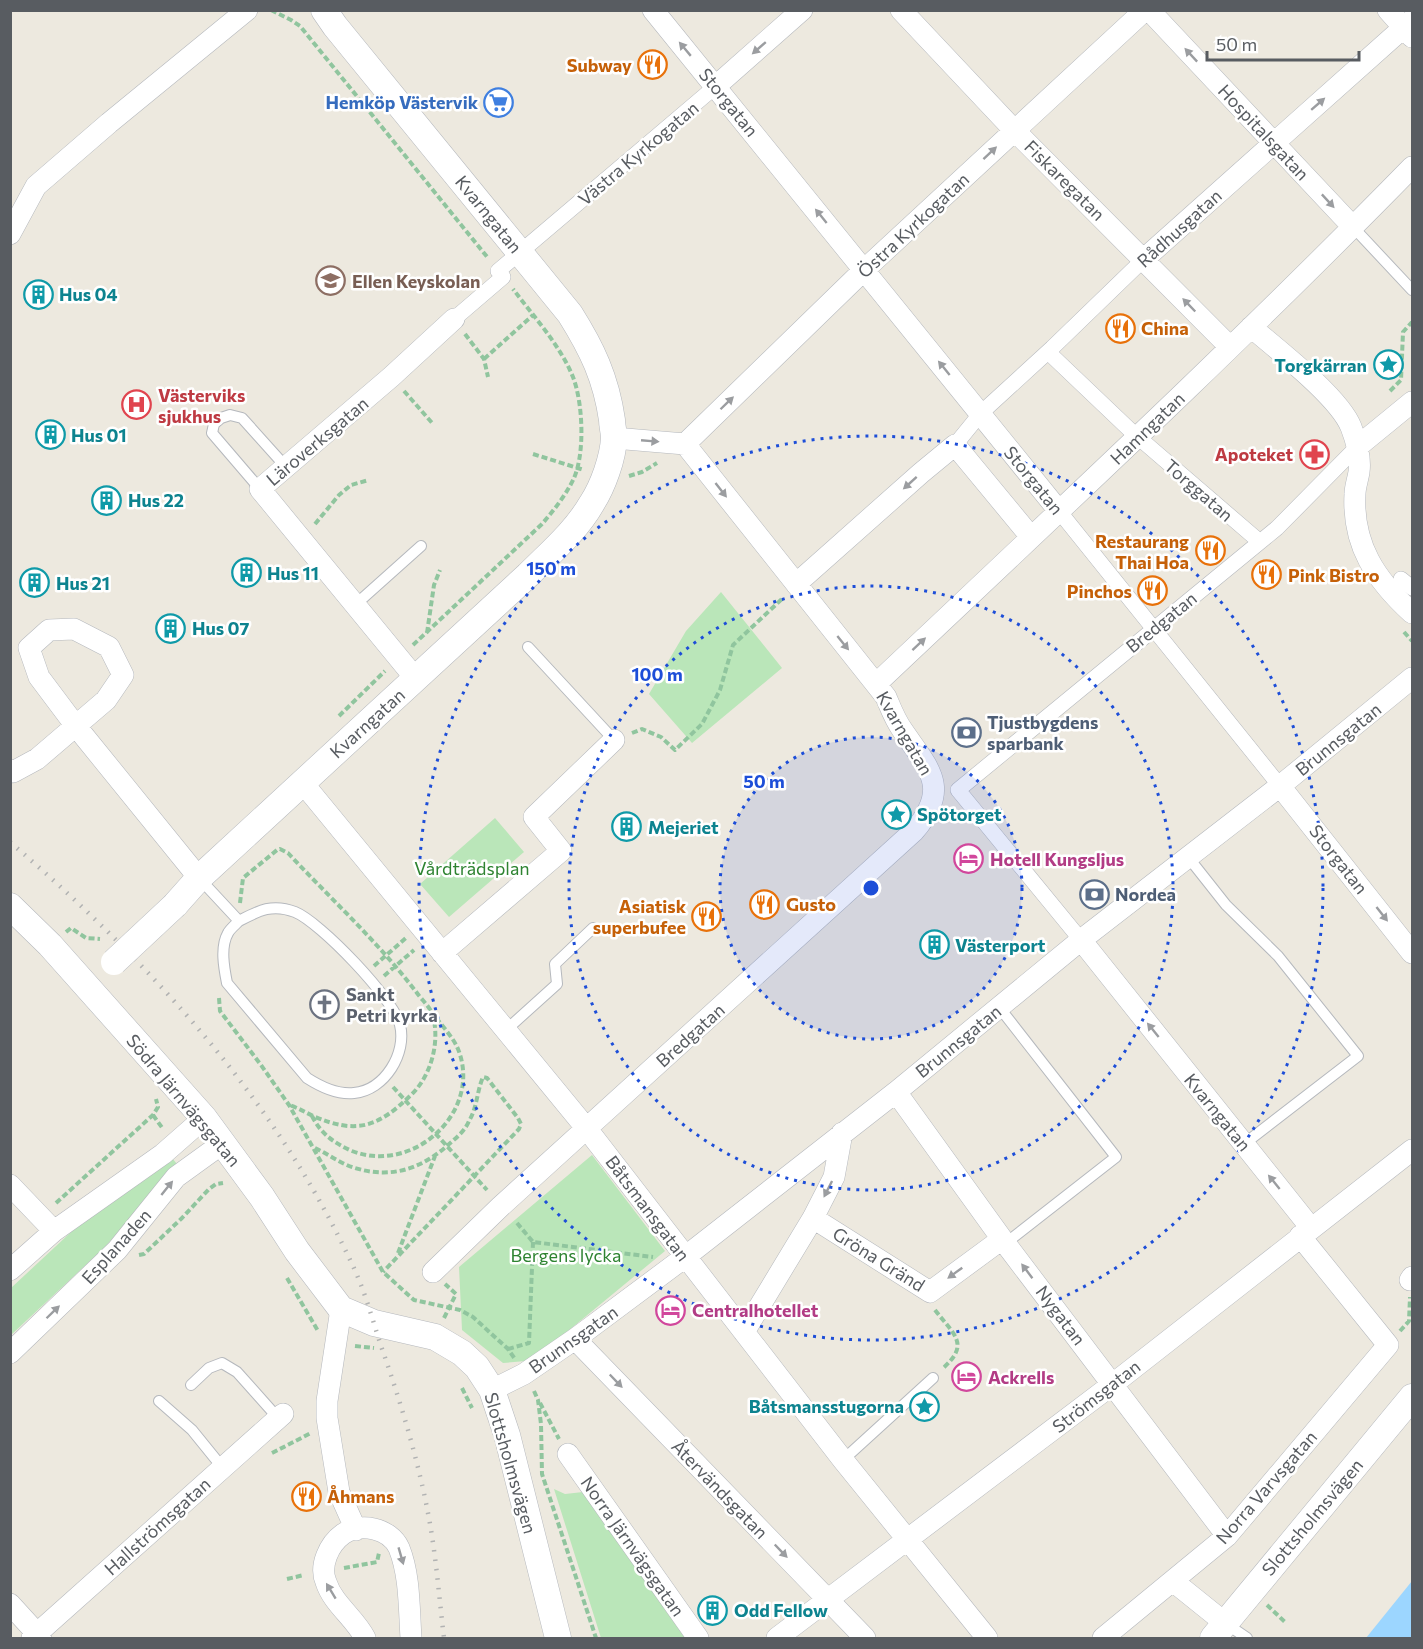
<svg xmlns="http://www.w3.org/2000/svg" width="1423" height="1649" viewBox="0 0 1423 1649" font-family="Commissioner,sans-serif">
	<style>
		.green { fill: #bae6b9 }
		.water { fill: #9cd6ff }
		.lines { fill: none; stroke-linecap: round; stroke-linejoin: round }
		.service-casing { stroke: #b5b8bd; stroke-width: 12 }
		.pedestrian-casing { stroke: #b5b8bd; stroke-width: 16 }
		.minor-casing { stroke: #b5b8bd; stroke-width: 22 }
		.tertiary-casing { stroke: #b5b8bd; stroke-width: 27 }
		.path { stroke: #90c59e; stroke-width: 4; stroke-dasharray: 6 3; stroke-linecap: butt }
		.service { stroke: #fff; stroke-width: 10 }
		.pedestrian { stroke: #fff; stroke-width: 15 }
		.minor { stroke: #fff; stroke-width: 21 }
		.tertiary { stroke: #fff; stroke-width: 26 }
		.rail { stroke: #b1b2b2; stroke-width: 4.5; stroke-dasharray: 1.5 8; stroke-linecap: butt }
		.tertiary-bridge-casing { stroke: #b5b8bd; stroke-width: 27; stroke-linecap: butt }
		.tertiary-bridge { stroke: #fff; stroke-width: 26 }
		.oneway { fill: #9b9da0 }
		.ring { fill: none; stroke: #1d4ed8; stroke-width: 3; stroke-dasharray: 3 6 }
		.labels { text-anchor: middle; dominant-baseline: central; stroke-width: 5; stroke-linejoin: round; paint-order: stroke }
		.food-label { font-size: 18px; font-weight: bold; fill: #c56008; stroke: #fff; text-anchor: end }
		.shop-label { font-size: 18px; font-weight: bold; fill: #366cbe; stroke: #fff; text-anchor: end }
		.street-label { font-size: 18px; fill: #585c61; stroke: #fff }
		.education-label { font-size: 18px; font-weight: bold; fill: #785e54; stroke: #fff; text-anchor: start }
		.culture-label { font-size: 18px; font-weight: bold; fill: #0d838f; stroke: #fff; text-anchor: start }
		.health-label { font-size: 18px; font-weight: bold; fill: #be3a42; stroke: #fff; text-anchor: start }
		.service-label { font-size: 18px; font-weight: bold; fill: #4e5e75; stroke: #fff; text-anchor: start }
		.hotel-label { font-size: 18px; font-weight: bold; fill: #b23c85; stroke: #fff; text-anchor: start }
		.park-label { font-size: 18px; fill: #2e8331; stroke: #fff }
		.worship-label { font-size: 18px; font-weight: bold; fill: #5b616d; stroke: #fff; text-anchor: start }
		.centre { fill: #1d4ed8; stroke: #fff; stroke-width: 3 }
		.ring-label { font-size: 18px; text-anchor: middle; font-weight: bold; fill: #1d4ed8; stroke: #fff; stroke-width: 5; stroke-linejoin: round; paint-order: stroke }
	</style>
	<rect width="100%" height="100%" fill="#ede9df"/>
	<path class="green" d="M 721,592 L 782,668 L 692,743 L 649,694 L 686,631 Z
		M 495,818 L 524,852 L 449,917 L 420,884 Z
		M 592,1155 L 665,1251 L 568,1331 L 526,1361 L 503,1363 L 462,1330 L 459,1267 Z
		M 172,1158 L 177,1164 L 105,1247 L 11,1335 L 11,1288 L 85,1219 Z
		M 554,1489 L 565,1494 L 583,1492 L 685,1638 L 601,1638 Z"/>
	<path class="water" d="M 1412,1581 L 1412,1638 L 1366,1638 Z"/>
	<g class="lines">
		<defs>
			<path id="service" d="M 1353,227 L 1412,290
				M 260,489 L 212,433 L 214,424 L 221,418 L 230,415 L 242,418 L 286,467
				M 355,605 L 421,546
				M 528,647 L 614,740
				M 1188,857 L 1226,905 L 1278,956 L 1358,1056 L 1244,1144
				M 199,878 L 239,921 C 258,911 272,903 295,912 C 320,922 394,999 400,1025 C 407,1053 385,1090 354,1093 C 337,1095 321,1087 307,1078 L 227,983 C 224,968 220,947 228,933 C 230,929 235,925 239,921
				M 999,1007 L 1116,1157 L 1006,1243
				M 506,1030 L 557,984 L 555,964 L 593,928
				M 191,1385 L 209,1368 L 222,1363 L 237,1372 L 278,1418
				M 159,1401 L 192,1430 L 222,1467
				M 843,1460 L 933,1378
				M 1225,1623 L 1247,1638"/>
			<path id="pedestrian" d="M 498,271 L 716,86
				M 454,319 L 503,277
				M 1048,352 L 1131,431 L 1260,542
				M 955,445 L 981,413 L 1052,348 L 1144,259
				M 1059,511 L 1280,786
				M 1401,579 L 1412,588
				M 958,790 L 1277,528 L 1357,447
				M 958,790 L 1081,940"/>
			<path id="minor" d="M 653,10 L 1059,511
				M 901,10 L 1014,130 L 1230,347
				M 1149,10 L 1353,227
				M 1388,10 L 1412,37
				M 716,86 L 802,10
				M 10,234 L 36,186 L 109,123 L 247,10
				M 1144,259 L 1412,20
				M 1251,327 C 1278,350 1339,397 1351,427 C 1356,440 1361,458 1359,472 C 1358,479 1355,487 1355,494 C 1352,545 1376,580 1412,613
				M 685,444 L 864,270 L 1145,10
				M 1357,447 L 1412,402
				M 796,584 L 921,473 L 955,445 L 1031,537
				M 416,679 L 260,489 L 391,377 L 454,319
				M 876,684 C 1057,513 1239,344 1412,167
				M 10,770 L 13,772 L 37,759 L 106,700 L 123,675 L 109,647 L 74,629 L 49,630 L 29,648 L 39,677 L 75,725 L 199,878
				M 302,782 L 587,1129 L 843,1460 L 987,1638
				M 1280,786 L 1412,953
				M 1081,940 L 1311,1228
				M 442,953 L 561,851 L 534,817 L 614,740
				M 896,1092 L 1002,1239 L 1227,1536
				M 10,1185 L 54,1231
				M 813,1218 L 930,1292 L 1002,1239
				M 10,1270 L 54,1231 L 163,1154 L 204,1118
				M 433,1272 L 500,1207 L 914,831 C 951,788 929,769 903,731 C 895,720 891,709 886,697 L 685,444 L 614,438
				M 1410,1280 L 1412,1277
				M 341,1309 L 327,1401 L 327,1418 L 339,1492 L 356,1530
				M 744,1332 L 813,1218 L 834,1177 L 842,1133
				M 575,1339 L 865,1638
				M 10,1353 L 117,1250 L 176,1177 L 223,1143
				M 492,1390 L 524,1374 L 575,1339 L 685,1257 L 896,1092 L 1081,940 L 1280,786 L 1412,678
				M 568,1454 L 698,1638
				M 1174,1582 L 1225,1623
				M 10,1604 L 41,1638
				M 32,1638 L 283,1414
				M 365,1638 C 355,1618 333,1604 326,1582 C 319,1566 329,1544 343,1534 C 360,1522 390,1528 399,1548 C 410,1575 409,1609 411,1638
				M 777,1638 L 1113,1384 L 1412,1150
				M 1103,1638 L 1227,1536 L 1388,1345 L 1300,1236"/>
			<path id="tertiary" d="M 175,905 L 199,878 L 528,575 C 550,553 576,531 592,503 C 603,486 613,458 614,438 C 614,432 612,426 612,420 C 606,378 592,349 570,314 L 335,26 L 324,10
				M 10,906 L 50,945 L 204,1118 L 262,1197 L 297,1251 L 341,1309 L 374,1323 L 435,1337 L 462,1353 L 477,1367 L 492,1390 L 507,1435 L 558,1638
				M 1213,1638 L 1412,1397"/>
		</defs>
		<use href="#service" class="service-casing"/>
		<use href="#pedestrian" class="pedestrian-casing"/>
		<use href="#minor" class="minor-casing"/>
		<use href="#tertiary" class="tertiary-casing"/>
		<path class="path" d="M 271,10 L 291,20 L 300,26 L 488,258
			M 465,334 L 484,359 L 488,377
			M 484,359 L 533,315
			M 404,391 L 433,424
			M 1390,391 L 1401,380 L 1403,332 L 1412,322
			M 533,454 L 584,470
			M 629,476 L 642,472 L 657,463
			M 315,524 L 339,495 L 351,485 L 369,480
			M 1404,632 L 1412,641
			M 427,633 L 434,585 L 440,570
			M 413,645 L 542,524 C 554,510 566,495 574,478 C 585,453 583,403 573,377 C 560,345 534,317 513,289
			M 339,716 L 385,671
			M 632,733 L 642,729 L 661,737 L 675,750 L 702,724 L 720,690 L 733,645 L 783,598
			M 240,903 L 243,878 L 277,850 L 280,849 L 288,853 C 331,899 379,943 417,993 C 422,1000 431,1008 433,1016 C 440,1043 431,1076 411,1095 C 378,1127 357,1135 313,1116 C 305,1112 298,1108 289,1105
			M 66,932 L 71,928 L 86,938 L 100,939
			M 374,966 L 407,937
			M 384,976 L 414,950
			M 219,998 L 220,1011 L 261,1065 L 289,1105 L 383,1272 L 414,1300 L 460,1310 L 473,1317 L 508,1349 L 515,1359
			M 393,1087 L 487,1190
			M 153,1115 L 163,1129
			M 312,1116 C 321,1134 334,1143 352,1151 C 414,1175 483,1111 458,1049 C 453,1037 442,1026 434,1015
			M 315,1148 C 328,1154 341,1164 355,1168 C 391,1179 421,1169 448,1145 C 456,1138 465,1131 469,1121 C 477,1108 477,1091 483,1077 L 487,1078 L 518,1118 L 521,1124 L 519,1129 L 383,1272
			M 56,1203 L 153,1115 L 158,1107 L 156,1099
			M 517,1223 L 533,1242 L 653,1257
			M 398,1253 L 435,1156
			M 139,1255 L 144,1254 L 182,1218 L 209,1189 L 216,1184 L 223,1183
			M 287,1278 L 318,1331
			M 935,1310 C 954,1335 971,1344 942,1369
			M 444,1318 L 456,1294 L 445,1284
			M 1400,1331 L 1409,1321 L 1410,1297
			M 355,1346 L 374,1348
			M 508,1349 L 529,1343 L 533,1242
			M 462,1388 L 472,1408
			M 534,1391 L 538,1400 L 541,1424 L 542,1474 L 596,1638
			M 540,1403 L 559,1439
			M 272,1453 L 311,1433
			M 344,1568 L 377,1562 L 379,1553
			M 287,1579 L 304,1575
			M 1267,1605 L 1286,1623"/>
		<use href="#service" class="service"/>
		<use href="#pedestrian" class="pedestrian"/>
		<use href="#minor" class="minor"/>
		<use href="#tertiary" class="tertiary"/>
		<path class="rail" d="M 10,842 C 147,960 274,1097 351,1262 C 364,1288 372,1318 381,1346 C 400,1400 417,1456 428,1513 C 436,1554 439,1597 444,1638"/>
		<defs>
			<path id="tertiary-bridge" d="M 114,962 L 175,905"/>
		</defs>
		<use href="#tertiary-bridge" class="tertiary-bridge-casing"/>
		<use href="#tertiary-bridge" class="tertiary-bridge"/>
	</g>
	<defs><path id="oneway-solid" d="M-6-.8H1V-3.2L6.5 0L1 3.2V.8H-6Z" transform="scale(1.5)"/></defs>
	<g class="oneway">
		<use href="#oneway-solid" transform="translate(759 48) rotate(139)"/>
		<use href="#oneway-solid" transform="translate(685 49) rotate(-130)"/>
		<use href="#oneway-solid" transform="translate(1191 55) rotate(-133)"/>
		<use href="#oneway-solid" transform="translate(1318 104) rotate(-41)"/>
		<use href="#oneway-solid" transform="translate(990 153) rotate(-43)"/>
		<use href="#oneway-solid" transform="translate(1328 201) rotate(47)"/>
		<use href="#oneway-solid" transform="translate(821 216) rotate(-129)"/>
		<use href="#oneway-solid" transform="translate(1189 305) rotate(-134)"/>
		<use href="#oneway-solid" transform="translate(944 368) rotate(-129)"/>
		<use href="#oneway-solid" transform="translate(727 403) rotate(-44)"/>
		<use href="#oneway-solid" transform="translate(650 441) rotate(5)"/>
		<use href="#oneway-solid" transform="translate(910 483) rotate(138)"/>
		<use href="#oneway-solid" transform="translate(721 490) rotate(52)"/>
		<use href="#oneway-solid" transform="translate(843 643) rotate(51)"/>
		<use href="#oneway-solid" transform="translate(919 644) rotate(-43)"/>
		<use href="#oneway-solid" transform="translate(1382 914) rotate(52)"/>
		<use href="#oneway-solid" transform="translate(1153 1030) rotate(-129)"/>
		<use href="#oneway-solid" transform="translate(1274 1182) rotate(-129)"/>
		<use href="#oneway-solid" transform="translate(167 1188) rotate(-51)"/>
		<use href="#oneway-solid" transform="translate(828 1189) rotate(117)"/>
		<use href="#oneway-solid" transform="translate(1027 1271) rotate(-127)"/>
		<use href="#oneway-solid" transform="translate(955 1273) rotate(144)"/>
		<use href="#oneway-solid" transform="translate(53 1312) rotate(-44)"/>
		<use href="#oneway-solid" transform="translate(616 1381) rotate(46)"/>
		<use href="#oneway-solid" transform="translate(781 1551) rotate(46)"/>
		<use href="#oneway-solid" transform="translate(401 1556) rotate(74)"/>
		<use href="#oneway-solid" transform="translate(331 1591) rotate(-121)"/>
	</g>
	<circle cx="871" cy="888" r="151" fill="#1d4ed8" fill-opacity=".12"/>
	<g class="ring">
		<circle cx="871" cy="888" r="151"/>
		<circle cx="871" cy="888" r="302"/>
		<circle cx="871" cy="888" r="452"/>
	</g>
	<defs>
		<symbol id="restaurant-ring" viewBox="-11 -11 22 22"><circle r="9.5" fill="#fff" stroke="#e8710a" stroke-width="1.5"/><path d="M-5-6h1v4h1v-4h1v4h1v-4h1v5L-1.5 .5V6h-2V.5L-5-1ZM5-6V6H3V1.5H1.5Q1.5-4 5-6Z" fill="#e8710a"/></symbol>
		<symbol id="supermarket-ring" viewBox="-11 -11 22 22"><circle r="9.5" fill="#fff" stroke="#3f7fe0" stroke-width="1.5"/><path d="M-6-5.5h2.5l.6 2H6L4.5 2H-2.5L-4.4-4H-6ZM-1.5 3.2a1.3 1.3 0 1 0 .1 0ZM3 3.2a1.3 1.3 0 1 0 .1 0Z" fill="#3f7fe0"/></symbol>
		<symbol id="school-ring" viewBox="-11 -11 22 22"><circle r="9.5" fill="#fff" stroke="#8d6e63" stroke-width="1.5"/><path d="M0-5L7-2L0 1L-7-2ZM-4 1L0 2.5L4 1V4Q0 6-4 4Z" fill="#8d6e63"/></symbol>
		<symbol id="building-ring" viewBox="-11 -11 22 22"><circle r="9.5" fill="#fff" stroke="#0f9aa8" stroke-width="1.5"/><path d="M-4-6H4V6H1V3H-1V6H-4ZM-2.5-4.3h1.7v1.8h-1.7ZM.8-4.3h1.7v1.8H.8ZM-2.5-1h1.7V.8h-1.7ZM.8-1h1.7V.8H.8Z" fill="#0f9aa8"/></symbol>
		<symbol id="sight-ring" viewBox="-11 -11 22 22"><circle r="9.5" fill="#fff" stroke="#0f9aa8" stroke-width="1.5"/><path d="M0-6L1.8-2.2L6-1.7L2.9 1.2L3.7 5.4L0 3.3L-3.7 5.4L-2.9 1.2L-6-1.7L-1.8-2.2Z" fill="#0f9aa8"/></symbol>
		<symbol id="hospital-ring" viewBox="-11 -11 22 22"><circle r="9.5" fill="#fff" stroke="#e0444e" stroke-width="1.5"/><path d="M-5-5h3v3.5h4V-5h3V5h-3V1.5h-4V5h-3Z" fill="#e0444e"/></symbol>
		<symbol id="pharmacy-ring" viewBox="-11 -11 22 22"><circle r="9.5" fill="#fff" stroke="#e0444e" stroke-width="1.5"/><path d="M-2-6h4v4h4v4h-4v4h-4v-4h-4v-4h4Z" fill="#e0444e"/></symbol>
		<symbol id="bank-ring" viewBox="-11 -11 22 22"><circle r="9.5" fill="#fff" stroke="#5c6f8a" stroke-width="1.5"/><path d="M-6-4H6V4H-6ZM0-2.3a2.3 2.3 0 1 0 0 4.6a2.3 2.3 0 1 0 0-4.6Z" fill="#5c6f8a"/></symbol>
		<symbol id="hotel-ring" viewBox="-11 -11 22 22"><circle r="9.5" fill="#fff" stroke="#d1479c" stroke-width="1.5"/><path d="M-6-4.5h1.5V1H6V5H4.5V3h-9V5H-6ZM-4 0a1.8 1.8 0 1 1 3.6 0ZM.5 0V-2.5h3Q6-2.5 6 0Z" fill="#d1479c"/></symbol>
		<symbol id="church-ring" viewBox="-11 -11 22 22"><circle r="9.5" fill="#fff" stroke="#6b7280" stroke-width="1.5"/><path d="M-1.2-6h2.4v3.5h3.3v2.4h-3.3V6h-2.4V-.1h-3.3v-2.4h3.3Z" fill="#6b7280"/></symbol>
	</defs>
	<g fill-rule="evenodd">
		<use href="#restaurant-ring" x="636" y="48" width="33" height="33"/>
		<use href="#supermarket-ring" x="482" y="86" width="33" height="33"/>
		<use href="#school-ring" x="314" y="264" width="33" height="33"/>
		<use href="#building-ring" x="22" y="278" width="33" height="33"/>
		<use href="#restaurant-ring" x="1104" y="312" width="33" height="33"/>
		<use href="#sight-ring" x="1372" y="348" width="33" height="33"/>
		<use href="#hospital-ring" x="120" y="388" width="33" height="33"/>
		<use href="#building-ring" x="34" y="418" width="33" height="33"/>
		<use href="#pharmacy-ring" x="1298" y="438" width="33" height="33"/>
		<use href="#building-ring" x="90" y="484" width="33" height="33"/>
		<use href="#restaurant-ring" x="1194" y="534" width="33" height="33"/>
		<use href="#building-ring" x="230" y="556" width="33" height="33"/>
		<use href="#restaurant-ring" x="1250" y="558" width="33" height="33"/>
		<use href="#building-ring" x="18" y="566" width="33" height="33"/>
		<use href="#restaurant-ring" x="1136" y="574" width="33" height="33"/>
		<use href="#building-ring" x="154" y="612" width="33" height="33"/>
		<use href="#bank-ring" x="950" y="716" width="33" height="33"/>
		<use href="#sight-ring" x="880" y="798" width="33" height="33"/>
		<use href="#building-ring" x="610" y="810" width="33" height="33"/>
		<use href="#hotel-ring" x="952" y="842" width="33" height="33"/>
		<use href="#bank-ring" x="1078" y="878" width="33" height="33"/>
		<use href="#restaurant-ring" x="748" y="888" width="33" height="33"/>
		<use href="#restaurant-ring" x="690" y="900" width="33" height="33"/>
		<use href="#building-ring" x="918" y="928" width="33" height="33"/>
		<use href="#church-ring" x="308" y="988" width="33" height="33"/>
		<use href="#hotel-ring" x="654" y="1294" width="33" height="33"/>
		<use href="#hotel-ring" x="950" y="1360" width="33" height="33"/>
		<use href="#sight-ring" x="908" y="1390" width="33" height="33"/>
		<use href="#restaurant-ring" x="290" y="1480" width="33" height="33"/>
		<use href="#building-ring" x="696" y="1594" width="33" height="33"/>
	</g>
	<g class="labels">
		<g class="food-label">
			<text x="632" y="65">Subway</text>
			<text x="1141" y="328" text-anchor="start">China</text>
			<text x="1189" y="541">Restaurang<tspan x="1189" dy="21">Thai Hoa</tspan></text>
			<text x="1288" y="575" text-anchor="start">Pink Bistro</text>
			<text x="1132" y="591">Pinchos</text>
			<text x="786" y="904" text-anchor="start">Gusto</text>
			<text x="686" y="906">Asiatisk<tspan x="686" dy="21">superbufee</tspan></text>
			<text x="327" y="1496" text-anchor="start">Åhmans</text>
		</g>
		<g class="shop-label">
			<text x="478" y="102">Hemköp Västervik</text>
		</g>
		<g class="street-label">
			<text transform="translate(729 102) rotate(51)">Storgatan</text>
			<text transform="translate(1264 132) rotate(47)">Hospitalsgatan</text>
			<text transform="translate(638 153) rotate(-40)">Västra Kyrkogatan</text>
			<text transform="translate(1065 180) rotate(45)">Fiskaregatan</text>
			<text transform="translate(489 214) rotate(51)">Kvarngatan</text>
			<text transform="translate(913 225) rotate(-43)">Östra Kyrkogatan</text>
			<text transform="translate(1179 228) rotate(-42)">Rådhusgatan</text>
			<text transform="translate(1147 428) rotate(-44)">Hamngatan</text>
			<text transform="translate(317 441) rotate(-40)">Läroverksgatan</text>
			<text transform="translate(1034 480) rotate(51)">Storgatan</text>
			<text transform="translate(1199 490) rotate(41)">Torggatan</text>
			<text transform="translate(1161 622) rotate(-39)">Bredgatan</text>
			<text transform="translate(367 723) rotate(-42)">Kvarngatan</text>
			<text transform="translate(905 733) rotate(60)">Kvarngatan</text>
			<text transform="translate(1338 739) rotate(-39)">Brunnsgatan</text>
			<text transform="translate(1339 859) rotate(52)">Storgatan</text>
			<text transform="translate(690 1035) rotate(-42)">Bredgatan</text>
			<text transform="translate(958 1041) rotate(-39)">Brunnsgatan</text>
			<text transform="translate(184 1100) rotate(50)">Södra Järnvägsgatan</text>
			<text transform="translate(1218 1112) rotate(51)">Kvarngatan</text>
			<text transform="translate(648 1208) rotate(53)">Båtsmansgatan</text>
			<text transform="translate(116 1246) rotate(-48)">Esplanaden</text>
			<text transform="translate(879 1259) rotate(32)">Gröna Gränd</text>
			<text transform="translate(1061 1315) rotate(53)">Nygatan</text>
			<text transform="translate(573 1339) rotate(-35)">Brunnsgatan</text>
			<text transform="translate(1096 1396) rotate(-38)">Strömsgatan</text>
			<text transform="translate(511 1463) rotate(74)">Slottsholmsvägen</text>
			<text transform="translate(1266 1487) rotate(-49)">Norra Varvsgatan</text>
			<text transform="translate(720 1489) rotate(46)">Återvändsgatan</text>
			<text transform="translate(1312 1517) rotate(-50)">Slottsholmsvägen</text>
			<text transform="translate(157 1526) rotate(-42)">Hallströmsgatan</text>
			<text transform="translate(633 1546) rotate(55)">Norra Järnvägsgatan</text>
		</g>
		<g class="education-label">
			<text x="352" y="281">Ellen Keyskolan</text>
		</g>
		<g class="culture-label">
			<text x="59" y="294">Hus 04</text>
			<text x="1367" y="365" text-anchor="end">Torgkärran</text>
			<text x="71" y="435">Hus 01</text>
			<text x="128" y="500">Hus 22</text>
			<text x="267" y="573">Hus 11</text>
			<text x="56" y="583">Hus 21</text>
			<text x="192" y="628">Hus 07</text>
			<text x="917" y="814">Spötorget</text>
			<text x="648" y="827">Mejeriet</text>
			<text x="955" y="945">Västerport</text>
			<text x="904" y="1406" text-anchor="end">Båtsmansstugorna</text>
			<text x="734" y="1610">Odd Fellow</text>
		</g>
		<g class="health-label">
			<text x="158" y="395">Västerviks<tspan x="158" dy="21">sjukhus</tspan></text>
			<text x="1293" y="454" text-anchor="end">Apoteket</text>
		</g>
		<g class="service-label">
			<text x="987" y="722">Tjustbygdens<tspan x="987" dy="21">sparbank</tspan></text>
			<text x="1115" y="894">Nordea</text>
		</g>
		<g class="hotel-label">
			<text x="990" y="859">Hotell Kungsljus</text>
			<text x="692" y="1310">Centralhotellet</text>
			<text x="988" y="1377">Ackrells</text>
		</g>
		<g class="park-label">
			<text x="472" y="868">Vårdträdsplan</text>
			<text x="566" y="1255">Bergens lycka</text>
		</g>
		<g class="worship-label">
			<text x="346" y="994">Sankt<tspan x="346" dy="21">Petri kyrka</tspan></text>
		</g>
	</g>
	<circle cx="871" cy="888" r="9" class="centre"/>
	<g class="ring-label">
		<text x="551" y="575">150 m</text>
		<text x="657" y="681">100 m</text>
		<text x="764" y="788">50 m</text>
	</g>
	<rect width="1423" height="1649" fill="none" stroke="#585c61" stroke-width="24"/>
	<path d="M1207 51v9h152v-9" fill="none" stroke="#585c61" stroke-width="3"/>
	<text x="1216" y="51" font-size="18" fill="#585c61" stroke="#ffffff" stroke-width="4.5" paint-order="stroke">50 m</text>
</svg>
